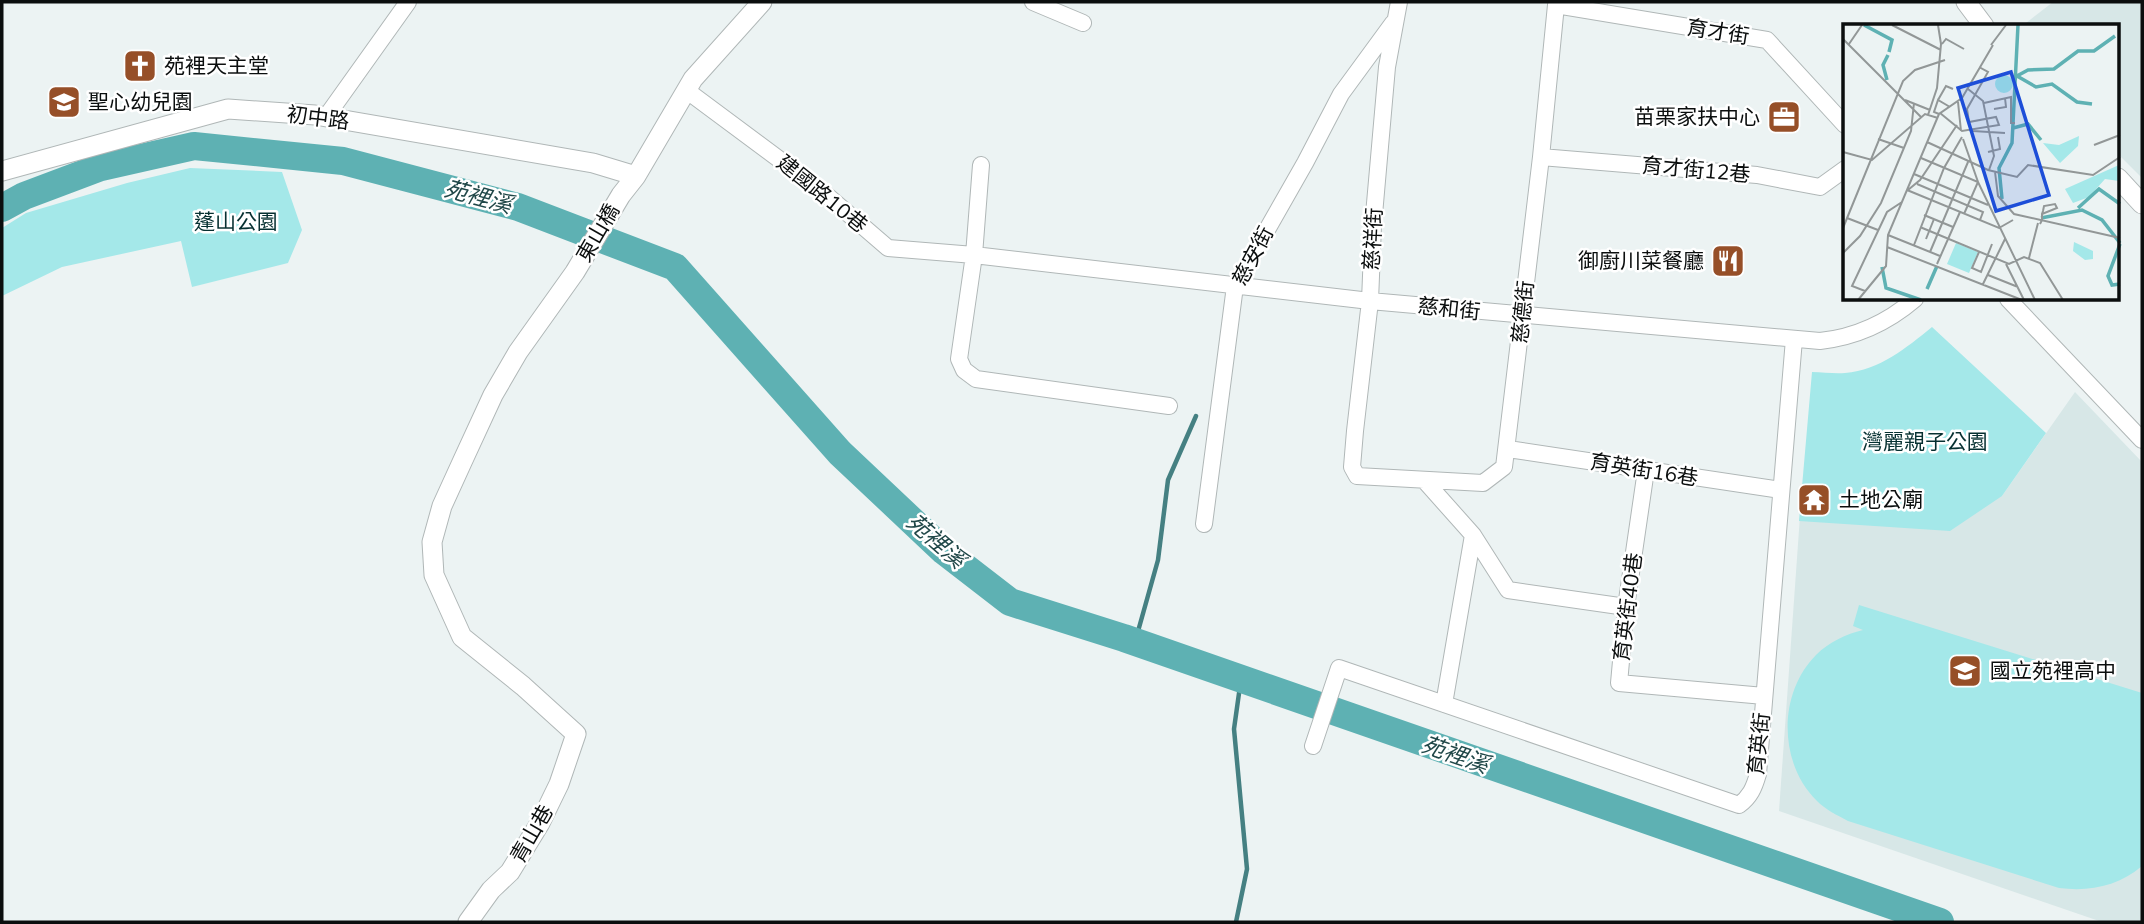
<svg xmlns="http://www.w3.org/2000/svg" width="2144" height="924" viewBox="0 0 2144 924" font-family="'Nunito Sans','Noto Sans TC',sans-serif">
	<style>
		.built { fill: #d7e7e7 }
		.green { fill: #a4e8e9 }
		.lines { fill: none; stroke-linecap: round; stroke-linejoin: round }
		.stream { stroke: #458082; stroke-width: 4.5 }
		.river { stroke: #5eb1b3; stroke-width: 28 }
		.minor-casing { stroke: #b0b7b7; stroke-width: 18 }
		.tertiary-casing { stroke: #b0b7b7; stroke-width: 21 }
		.minor { stroke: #fff; stroke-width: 16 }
		.tertiary { stroke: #fff; stroke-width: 19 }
		.labels { text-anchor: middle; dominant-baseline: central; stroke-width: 5; stroke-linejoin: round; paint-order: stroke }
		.street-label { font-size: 21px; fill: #0b0e0e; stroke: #fff }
		.poi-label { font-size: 21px; fill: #0b0e0e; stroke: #fff; text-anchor: start }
		.park-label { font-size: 21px; fill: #063031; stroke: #fff }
		.water-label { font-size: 23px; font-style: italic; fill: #214849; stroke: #fff }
		.inset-river { fill: none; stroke: #5eb1b3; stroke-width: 3.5 }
		.inset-road { fill: none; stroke: #929797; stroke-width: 2 }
		.view { fill: #1d4ed8; fill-opacity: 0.15; stroke: #1d4ed8; stroke-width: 3.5 }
		.inset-edge { fill: none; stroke: #0b0e0e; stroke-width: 3.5 }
	</style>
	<rect width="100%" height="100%" fill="#ecf3f3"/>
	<path class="built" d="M 2053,2 L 2142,2 L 2142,178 L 2118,154 L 2118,26 L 2022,26 Z
		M 2075,392 L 2142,462 L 2142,922 L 2102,922 L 1779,811 L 1800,516 L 2002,496 Z"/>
	<path class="green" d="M 190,168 L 282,172 L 302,230 L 288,263 L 192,287 L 181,241 L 62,267 L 2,296 L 2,228 L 26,213 L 127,183 Z
		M 1932,327 L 2046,433 L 2002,496 L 1950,531 L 1799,521 L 1812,372 C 1823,372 1834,374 1845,373 C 1880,370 1906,348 1932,327 Z
		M 1859,605 L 2142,693 L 2142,866 C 2118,886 2090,892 2059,888 L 1848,821 C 1837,815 1826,810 1817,801 C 1778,763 1778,693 1816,655 C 1829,642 1846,634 1863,630 L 1853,626 Z"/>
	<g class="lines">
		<path class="stream" d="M 1135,642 L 1158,560 L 1168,480 L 1196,416
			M 1236,922 L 1247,869 L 1234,729 L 1241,679"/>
		<path class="river" d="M 2,208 L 24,196 L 101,167 L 194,146 L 343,161 L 518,207 L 675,267 L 840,453 L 944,551 L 1010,602 L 1124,638 L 1940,922"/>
		<defs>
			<path id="minor" d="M 1033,2 L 1083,23
				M 1399,2 L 1387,67 L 1373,226 L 1370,301 L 1355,431 L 1352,467 L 1357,476 L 1483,483 L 1504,467 L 1541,157 L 1556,5 L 1767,40 L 1845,125
				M 686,90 L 823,192 L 888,248 L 974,255 L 1370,301 L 1820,341 C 1857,337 1887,323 1915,299
				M 326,117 L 408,2
				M 1541,157 L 1757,175 L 1820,187 L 1845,169
				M 981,165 L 974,255 L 959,359 L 964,370 L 976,379 L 1169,406
				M 2008,299 L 2142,440
				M 1508,449 L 1781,490
				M 1646,470 L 1626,607 L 1619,683 L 1764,696
				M 1424,480 L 1473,535 L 1508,590 L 1626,607
				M 1204,524 L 1235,286 L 1305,163 L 1341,94 L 1393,23
				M 1444,704 L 1473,535
				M 1313,746 L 1339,668 L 1739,805 C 1750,797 1754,788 1758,774 L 1794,339"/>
			<path id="tertiary" d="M 1966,2 L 1984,26
				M 2,171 L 228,109 L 315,115 L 593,163 L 636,176
				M 2118,178 L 2142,204
				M 468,922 L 491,890 L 510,872 L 540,823 L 559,784 L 576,734 L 523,686 L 462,637 L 434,575 L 432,542 L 442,506 L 463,460 L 493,395 L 518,352 L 575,272 L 621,195 L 636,176 L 693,79 L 762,2"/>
		</defs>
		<use href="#minor" class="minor-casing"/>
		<use href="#tertiary" class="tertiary-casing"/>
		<use href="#minor" class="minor"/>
		<use href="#tertiary" class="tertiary"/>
	</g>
	<defs>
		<symbol id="church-square" viewBox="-11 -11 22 22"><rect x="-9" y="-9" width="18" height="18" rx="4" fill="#964f28" stroke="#fff"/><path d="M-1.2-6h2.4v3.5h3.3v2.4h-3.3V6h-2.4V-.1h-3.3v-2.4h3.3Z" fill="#fff"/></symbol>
		<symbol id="school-square" viewBox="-11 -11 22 22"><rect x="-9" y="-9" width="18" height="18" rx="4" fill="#964f28" stroke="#fff"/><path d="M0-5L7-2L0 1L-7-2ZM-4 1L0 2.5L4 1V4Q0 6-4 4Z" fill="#fff"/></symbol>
		<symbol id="office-square" viewBox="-11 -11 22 22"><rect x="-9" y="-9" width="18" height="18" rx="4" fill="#964f28" stroke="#fff"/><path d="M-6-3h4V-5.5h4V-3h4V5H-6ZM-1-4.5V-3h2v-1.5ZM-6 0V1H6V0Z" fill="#fff"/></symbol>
		<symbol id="restaurant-square" viewBox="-11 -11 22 22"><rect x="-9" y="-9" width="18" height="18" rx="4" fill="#964f28" stroke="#fff"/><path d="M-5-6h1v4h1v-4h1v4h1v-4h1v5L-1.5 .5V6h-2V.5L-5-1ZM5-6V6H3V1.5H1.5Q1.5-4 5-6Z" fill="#fff"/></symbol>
		<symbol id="temple-square" viewBox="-11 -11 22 22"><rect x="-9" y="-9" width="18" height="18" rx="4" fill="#964f28" stroke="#fff"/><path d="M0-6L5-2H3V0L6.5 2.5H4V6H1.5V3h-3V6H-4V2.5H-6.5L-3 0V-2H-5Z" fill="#fff"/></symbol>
	</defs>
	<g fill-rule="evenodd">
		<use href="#church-square" x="121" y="47" width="38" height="38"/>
		<use href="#school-square" x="45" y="83" width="38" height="38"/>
		<use href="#office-square" x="1765" y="98" width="38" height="38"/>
		<use href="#restaurant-square" x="1709" y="242" width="38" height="38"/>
		<use href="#temple-square" x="1795" y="481" width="38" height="38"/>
		<use href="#school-square" x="1946" y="652" width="38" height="38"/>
	</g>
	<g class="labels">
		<g class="street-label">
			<text transform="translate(1718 32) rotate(9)">育才街</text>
			<text transform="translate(318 118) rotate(7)">初中路</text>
			<text transform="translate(1696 170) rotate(5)">育才街12巷</text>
			<text transform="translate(822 194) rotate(39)">建國路10巷</text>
			<text transform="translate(598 233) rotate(-60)">東山橋</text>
			<text transform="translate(1373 239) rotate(-87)">慈祥街</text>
			<text transform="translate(1253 256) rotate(-62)">慈安街</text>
			<text transform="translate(1449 309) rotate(6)">慈和街</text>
			<text transform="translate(1523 312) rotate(-84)">慈德街</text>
			<text transform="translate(1644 470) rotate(9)">育英街16巷</text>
			<text transform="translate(1628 607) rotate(-83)">育英街40巷</text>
			<text transform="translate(1759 744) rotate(-84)">育英街</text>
			<text transform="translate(532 834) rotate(-60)">青山巷</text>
		</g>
		<g class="poi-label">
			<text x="164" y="66">苑裡天主堂</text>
			<text x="88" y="102">聖心幼兒園</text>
			<text x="1760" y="117" text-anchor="end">苗栗家扶中心</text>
			<text x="1704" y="261" text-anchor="end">御廚川菜餐廳</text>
			<text x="1839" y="500">土地公廟</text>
			<text x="1990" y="671">國立苑裡高中</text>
		</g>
		<g class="park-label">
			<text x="236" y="222">蓬山公園</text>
			<text x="1925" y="442">灣麗親子公園</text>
		</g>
		<g class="water-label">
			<text transform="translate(478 197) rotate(15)">苑裡溪</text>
			<text transform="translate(936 541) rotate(41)">苑裡溪</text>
			<text transform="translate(1455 755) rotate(19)">苑裡溪</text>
		</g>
	</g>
	<g transform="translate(1843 24)">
		<rect width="276" height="276" fill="#ecf3f3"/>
		<path d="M152 60a9 9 0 1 1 18 0a9 9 0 1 1-18 0ZM 236,112 L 235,122 L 217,139 L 200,119 L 216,121 ZM 276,141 L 276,157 L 262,155 L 246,173 L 230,179 L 222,165 ZM 231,218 L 250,227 L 250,235 L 242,236 L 230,227 ZM 113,219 L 135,228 L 126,249 L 104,240 Z" fill="#a4e8e9"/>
		<path class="inset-river" d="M 21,1 L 49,16 L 46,28M 174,52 L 193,63 L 209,60 L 234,78 L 249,80M 172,53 L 185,46 L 211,45 L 235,27 L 251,27 L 272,12M 44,56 L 40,41 L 45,31M 170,104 L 185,100 L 198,116M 159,175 L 156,144 L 169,119 L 175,1M 235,184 L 256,165 L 277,180M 198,194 L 239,186 L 259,196 L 277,219M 277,220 L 265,252 L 269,261 L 277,260M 39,243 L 43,264 L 78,276M 84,265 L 94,242"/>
		<path class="inset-road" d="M 49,1 L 98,26M 0,15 L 78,93M 6,20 L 19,1M 99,20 L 103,15 L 121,25M 148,21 L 163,1M 125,65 L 140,77 L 151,132 L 146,146M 62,76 L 87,86M 95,76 L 103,62 L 110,65M 115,78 L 118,107M 141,79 L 168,73 L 168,99 L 172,99M 151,85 L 163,83 L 162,74M 97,89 L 119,107 L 156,101 L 153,93 L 126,98 L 124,85 L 145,48 L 136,43M 96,90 L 91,88 L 95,76 L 107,83M 85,91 L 94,64 L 98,20 L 95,1M 130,107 L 162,109M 35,115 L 61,124M 120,115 L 135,158 L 121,190M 84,118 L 145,146 L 174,153 L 185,141 L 250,151 L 277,133M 251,121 L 277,111M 0,128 L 29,136 L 82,90 L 95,94M 145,128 L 157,125 L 155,113M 78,134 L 135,158 L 192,276M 152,148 L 155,172 L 171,190 L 277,214M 71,150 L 145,181M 74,160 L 140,188 L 137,196M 64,166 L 156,204 L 170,196M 65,166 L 77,156 L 114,101M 81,191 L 110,203M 4,194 L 35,206M 197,200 L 199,196 L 199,190 L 200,187 L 201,182 L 212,180 L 214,184 L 199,190M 77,203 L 166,240 L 181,233 L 197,239 L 220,276M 0,204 L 60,57 L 72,46 L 102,36M 45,211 L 97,232M 83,215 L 91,195M 71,221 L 101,144 L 119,113M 44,223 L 179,276M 87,228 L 125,138M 136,228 L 129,244 L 138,248 L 149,220M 0,229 L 17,212 L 38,179 L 68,107 L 71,79M 186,234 L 195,199M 94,240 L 117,188M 163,240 L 181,276M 145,251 L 175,263M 140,260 L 162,215M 22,267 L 9,262 L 44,188 L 59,178M 15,276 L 43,242 L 45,211 L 96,90 L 119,74 L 150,21"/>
		<path class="view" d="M 168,48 L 206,171 L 153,187 L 115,64 Z"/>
		<rect width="276" height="276" class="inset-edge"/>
	</g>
	<rect width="2144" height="924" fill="none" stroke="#0b0e0e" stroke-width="7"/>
</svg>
